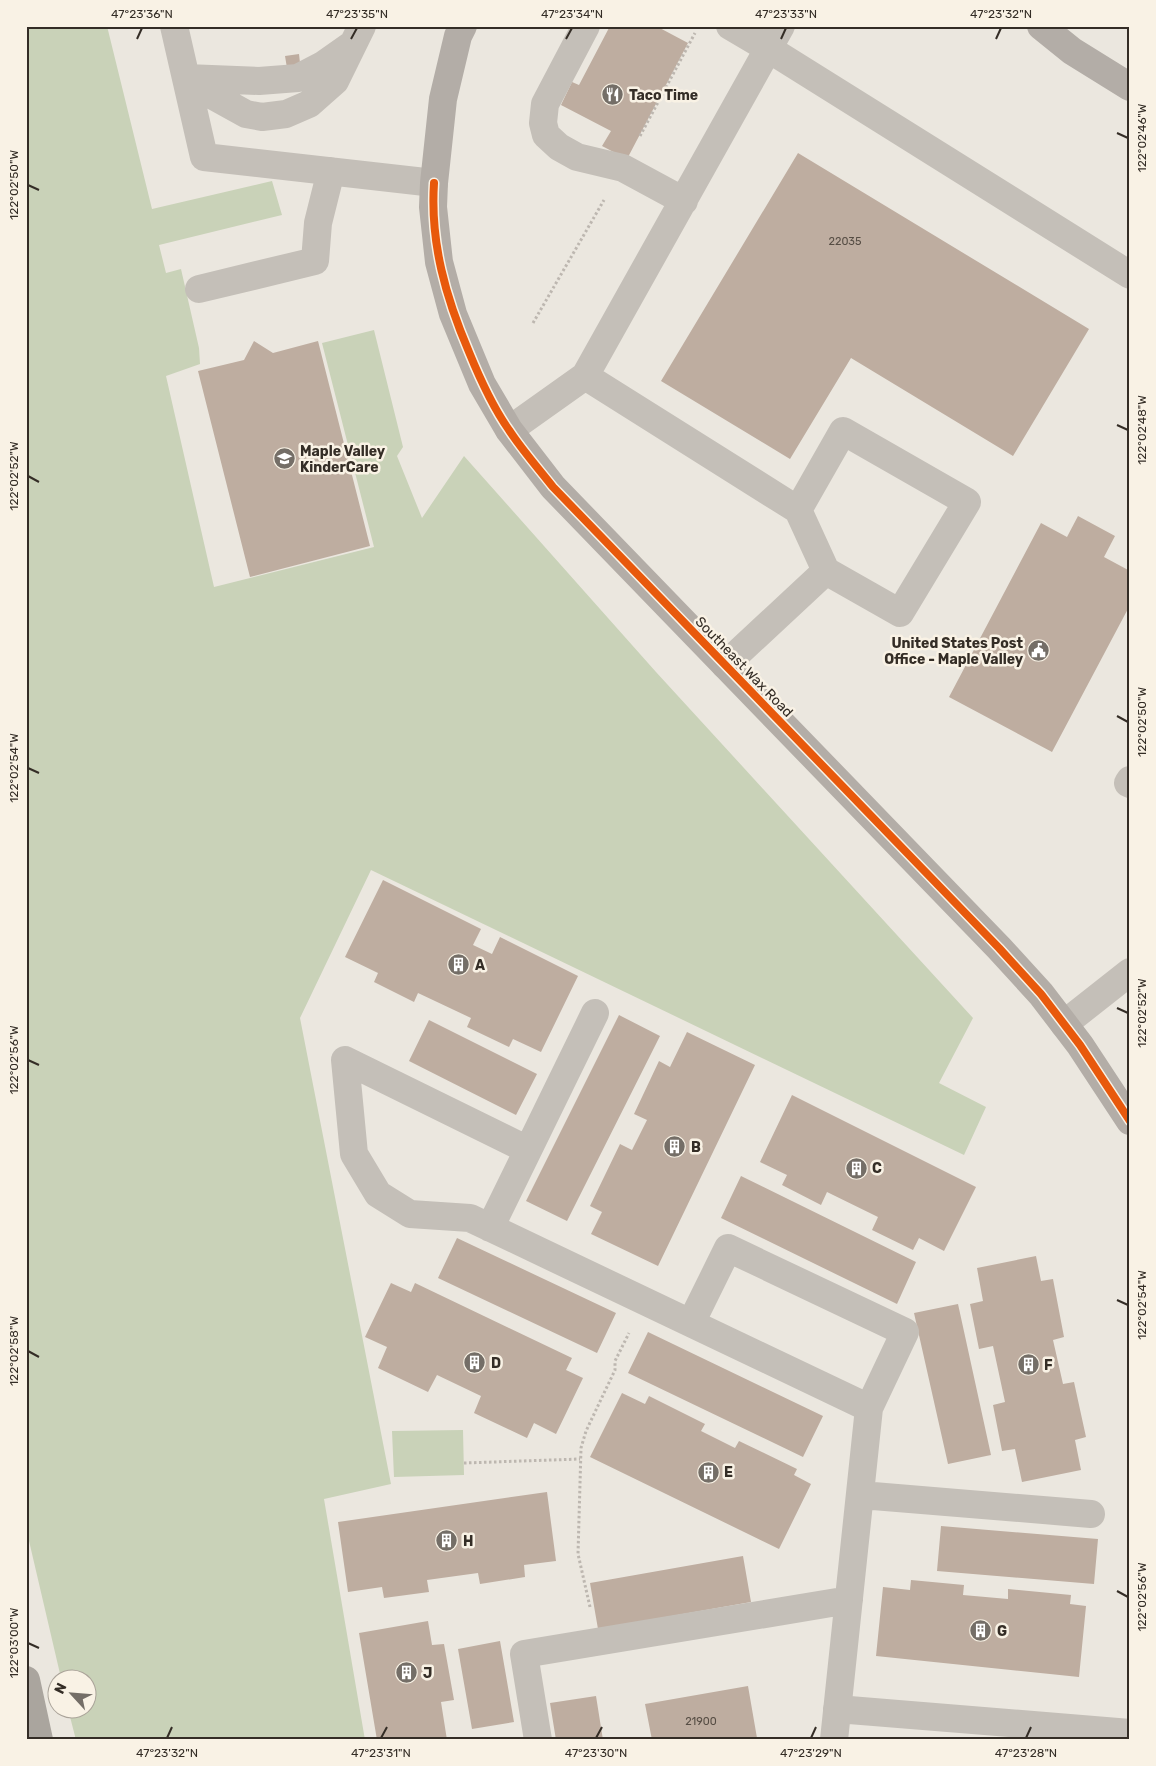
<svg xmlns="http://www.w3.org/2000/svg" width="1156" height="1766" viewBox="0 0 1156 1766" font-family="Rubik,sans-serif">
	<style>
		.green { fill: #c9d2b8 }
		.building { fill: #beada0 }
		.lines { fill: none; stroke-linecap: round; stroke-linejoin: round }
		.path { stroke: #bdb7b0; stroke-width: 3; stroke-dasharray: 2.5 2.5; stroke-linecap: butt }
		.minor { stroke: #c4bfb8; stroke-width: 28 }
		.major { stroke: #b3ada7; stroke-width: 28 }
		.highway { stroke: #aaa59e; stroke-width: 28 }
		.cycleway-casing { stroke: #f9f2e5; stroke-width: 11 }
		.cycleway { stroke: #e8590c; stroke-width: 8 }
		.ticks { fill: none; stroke: #342d26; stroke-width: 2 }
		.labels { text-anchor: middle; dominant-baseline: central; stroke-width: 5; stroke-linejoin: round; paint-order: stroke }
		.number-label { font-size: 11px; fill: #564d44 }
		.poi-label { font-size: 14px; font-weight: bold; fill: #342d26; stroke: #f9f2e5; text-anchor: start }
		.street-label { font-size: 14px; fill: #342d26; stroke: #f9f2e5 }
		.neatline { fill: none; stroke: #342d26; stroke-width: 2 }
		.ticks-label { font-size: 12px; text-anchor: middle; fill: #342d26 }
	</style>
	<rect width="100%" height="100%" fill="#ebe7df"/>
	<path class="green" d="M 26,26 L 107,26 L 152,209 L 272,181 L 282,215 L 159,245 L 166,273 L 181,269 L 199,348 L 200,364 L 166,376 L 214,587 L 374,547 L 322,343 L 374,330 L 403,447 L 397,456 L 422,518 L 464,456 L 656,672 L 973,1018 L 939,1083 L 986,1107 L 964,1155 L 371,870 L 300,1018 L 391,1484 L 324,1499 L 365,1740 L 76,1740 L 68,1709 L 88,1708 L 88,1678 L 61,1678 L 26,1528 Z
		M 463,1430 L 464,1475 L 394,1477 L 392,1431 Z"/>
	<path class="building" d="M 610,26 L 656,26 L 688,43 L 627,159 L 602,146 L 611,131 L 561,105 L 572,82 L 579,85 Z
		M 299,54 L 301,72 L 288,74 L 285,56 Z
		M 798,153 L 1089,329 L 1013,456 L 851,358 L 790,459 L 661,381 Z
		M 254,341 L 273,353 L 318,341 L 370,546 L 250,577 L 198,371 L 244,360 Z
		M 1078,516 L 1115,536 L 1104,557 L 1130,571 L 1130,605 L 1052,752 L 949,697 L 1041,523 L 1067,537 Z
		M 383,880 L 481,929 L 473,945 L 492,954 L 500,937 L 578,976 L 541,1052 L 513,1039 L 509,1047 L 467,1027 L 471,1018 L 418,993 L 414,1002 L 374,982 L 378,973 L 345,957 Z
		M 619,1015 L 660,1036 L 567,1221 L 526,1201 Z
		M 429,1020 L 537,1074 L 516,1115 L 409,1061 Z
		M 687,1032 L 755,1065 L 658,1266 L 591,1234 L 602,1212 L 590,1206 L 620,1144 L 632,1150 L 647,1120 L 634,1114 L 659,1061 L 670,1067 Z
		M 792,1095 L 976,1187 L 944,1251 L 919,1238 L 913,1250 L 872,1230 L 878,1217 L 827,1192 L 821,1205 L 782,1185 L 787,1175 L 760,1162 Z
		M 741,1176 L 916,1262 L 897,1304 L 721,1218 Z
		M 457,1238 L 616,1313 L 597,1353 L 438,1278 Z
		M 1036,1256 L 1041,1281 L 1053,1279 L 1064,1337 L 1053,1340 L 1063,1384 L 1074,1382 L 1086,1437 L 1075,1440 L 1081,1470 L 1022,1482 L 1015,1449 L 1002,1451 L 993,1405 L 1005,1402 L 993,1346 L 979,1349 L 970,1304 L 983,1301 L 977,1268 Z
		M 391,1283 L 411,1292 L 415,1283 L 572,1358 L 566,1370 L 583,1378 L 556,1434 L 534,1423 L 527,1438 L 474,1413 L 481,1396 L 437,1375 L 428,1392 L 378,1368 L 387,1347 L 365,1337 Z
		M 958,1304 L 991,1455 L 948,1464 L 914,1313 Z
		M 648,1332 L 823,1416 L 803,1457 L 628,1373 Z
		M 622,1393 L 645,1404 L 649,1396 L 705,1424 L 701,1431 L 735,1448 L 739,1441 L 797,1469 L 794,1475 L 811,1484 L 779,1549 L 590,1457 Z
		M 547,1492 L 556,1561 L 524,1565 L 525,1577 L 480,1584 L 478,1573 L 427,1580 L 429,1592 L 384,1598 L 382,1587 L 348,1592 L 338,1522 Z
		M 941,1526 L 1098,1539 L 1094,1584 L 937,1571 Z
		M 743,1556 L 751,1602 L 598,1629 L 590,1583 Z
		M 911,1580 L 964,1585 L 963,1595 L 1008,1599 L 1008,1589 L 1071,1595 L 1070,1604 L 1086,1606 L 1079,1677 L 876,1656 L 883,1587 L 910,1590 Z
		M 428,1621 L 432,1645 L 444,1644 L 454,1700 L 441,1702 L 447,1740 L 377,1740 L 359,1633 Z
		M 500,1641 L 514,1722 L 472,1729 L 458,1649 Z
		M 748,1686 L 757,1738 L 748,1740 L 652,1740 L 645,1704 Z
		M 596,1696 L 603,1740 L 556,1740 L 550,1703 Z"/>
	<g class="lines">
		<path class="path" d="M 640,136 L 695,33
			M 533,323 L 604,200
			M 464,1463 L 580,1459
			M 590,1607 L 578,1554 L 581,1448 L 586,1431 L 615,1370 L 615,1361 L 629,1333"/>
		<path class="minor" d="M 174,26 L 204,157 L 434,183
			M 586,26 L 545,104 L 543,123 L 546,135 L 559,147 L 577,157 L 623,168 L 684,201
			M 730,26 L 769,49 L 1130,275
			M 186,78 L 208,93 L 246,114 L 262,117 L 286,114 L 309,104 L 335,81 L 362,26
			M 186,78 L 259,81 L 298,78 L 323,65 L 350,46
			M 199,289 L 315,261 L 318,223 L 331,171
			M 585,376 L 798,510 L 826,571 L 900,613 L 967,502 L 843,431 L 798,510
			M 509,430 L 585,376 L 781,26
			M 725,665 L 826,571
			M 1130,780 L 1128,783 L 1130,784
			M 1064,1024 L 1130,972
			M 528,1150 L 345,1060 L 354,1154 L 378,1194 L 410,1214 L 470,1218 L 869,1408 L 834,1740
			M 490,1228 L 595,1013
			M 691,1323 L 728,1248 L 905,1332 L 869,1408
			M 861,1495 L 1091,1514
			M 837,1709 L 1130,1733
			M 538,1740 L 524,1654 L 849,1600"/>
		<path class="major" d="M 463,26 L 458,36 L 443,99 L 434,183 L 433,207 L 439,262 L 453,314 L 482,384 L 509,430 L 553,487 L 999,948 L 1041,994 L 1080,1045 L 1130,1121
			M 1041,26 L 1072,51 L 1130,87"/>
		<path class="highway" d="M 26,1680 L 39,1740"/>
		<defs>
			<path id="cycleway" d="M 434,183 C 430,243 446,298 469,352 C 480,379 492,406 509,430 C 522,450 538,468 553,487 L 999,948 L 1041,994 L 1080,1045 L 1130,1121"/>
		</defs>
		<use href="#cycleway" class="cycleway-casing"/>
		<use href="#cycleway" class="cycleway"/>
	</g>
	<path class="ticks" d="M 137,39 L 142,28M 351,39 L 357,28M 566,39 L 572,28M 781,39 L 786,28M 996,39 L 1001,28M 1117,133 L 1128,138M 28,185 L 39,190M 1117,425 L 1128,430M 28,476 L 39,482M 1117,716 L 1128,722M 28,768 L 39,773M 1117,1008 L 1128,1013M 28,1060 L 39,1065M 1117,1300 L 1128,1305M 28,1351 L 39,1357M 1117,1591 L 1128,1597M 28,1643 L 39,1648M 167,1738 L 172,1727M 381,1738 L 387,1727M 596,1738 L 602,1727M 811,1738 L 816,1727M 1026,1738 L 1031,1727"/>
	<defs>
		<symbol id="restaurant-disc" viewBox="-11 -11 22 22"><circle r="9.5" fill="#746e67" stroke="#f9f2e5"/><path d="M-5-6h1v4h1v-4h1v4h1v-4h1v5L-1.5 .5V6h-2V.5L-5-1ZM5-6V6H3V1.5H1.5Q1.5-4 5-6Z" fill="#fff"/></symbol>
		<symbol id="school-disc" viewBox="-11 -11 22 22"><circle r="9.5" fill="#746e67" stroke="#f9f2e5"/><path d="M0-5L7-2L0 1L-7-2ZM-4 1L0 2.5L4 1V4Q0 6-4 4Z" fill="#fff"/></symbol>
		<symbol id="civic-disc" viewBox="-11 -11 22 22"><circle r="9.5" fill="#746e67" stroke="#f9f2e5"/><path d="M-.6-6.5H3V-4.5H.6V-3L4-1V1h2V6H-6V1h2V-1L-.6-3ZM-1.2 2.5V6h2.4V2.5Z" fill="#fff"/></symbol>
		<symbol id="building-disc" viewBox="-11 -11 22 22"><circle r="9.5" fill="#746e67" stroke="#f9f2e5"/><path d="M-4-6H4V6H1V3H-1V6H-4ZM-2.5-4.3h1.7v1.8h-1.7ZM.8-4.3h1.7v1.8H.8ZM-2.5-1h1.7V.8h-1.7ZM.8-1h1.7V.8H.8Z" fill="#fff"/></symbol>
	</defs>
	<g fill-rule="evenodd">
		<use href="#restaurant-disc" x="600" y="82" width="25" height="25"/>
		<use href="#school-disc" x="272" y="446" width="25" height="25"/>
		<use href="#civic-disc" x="1026" y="638" width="25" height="25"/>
		<use href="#building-disc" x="446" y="952" width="25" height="25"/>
		<use href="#building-disc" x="662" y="1134" width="25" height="25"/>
		<use href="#building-disc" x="844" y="1156" width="25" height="25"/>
		<use href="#building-disc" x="462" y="1350" width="25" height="25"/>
		<use href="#building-disc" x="1016" y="1352" width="25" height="25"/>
		<use href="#building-disc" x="696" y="1460" width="25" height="25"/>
		<use href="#building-disc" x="434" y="1528" width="25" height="25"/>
		<use href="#building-disc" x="968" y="1618" width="25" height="25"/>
		<use href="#building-disc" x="394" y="1660" width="25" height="25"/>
	</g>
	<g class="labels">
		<g class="number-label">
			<text x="845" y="241">22035</text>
			<text x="701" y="1721">21900</text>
		</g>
		<g class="poi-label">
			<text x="629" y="95">Taco Time</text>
			<text x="300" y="451">Maple Valley<tspan x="300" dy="16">KinderCare</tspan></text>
			<text x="1023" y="643" text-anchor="end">United States Post<tspan x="1023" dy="16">Office - Maple Valley</tspan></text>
			<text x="475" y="965">A</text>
			<text x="691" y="1147">B</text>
			<text x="872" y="1168">C</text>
			<text x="491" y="1363">D</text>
			<text x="1044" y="1365">F</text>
			<text x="724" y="1472">E</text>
			<text x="463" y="1541">H</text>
			<text x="997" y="1631">G</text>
			<text x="423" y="1673">J</text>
		</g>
		<g class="street-label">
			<text transform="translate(744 667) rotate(46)">Southeast Wax Road</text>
		</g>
	</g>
	<rect width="1156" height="1766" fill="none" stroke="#f9f2e5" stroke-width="55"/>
	<g transform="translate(72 1694) rotate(296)"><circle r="24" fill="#f9f2e5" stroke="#aaa399"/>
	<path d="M0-4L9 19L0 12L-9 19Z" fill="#746e67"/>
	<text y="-8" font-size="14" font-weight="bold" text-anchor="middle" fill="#342d26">N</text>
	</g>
	<rect x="28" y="28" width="1100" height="1710" class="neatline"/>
	<g class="ticks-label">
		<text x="142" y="18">47°23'36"N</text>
		<text x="357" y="18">47°23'35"N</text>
		<text x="572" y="18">47°23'34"N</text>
		<text x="786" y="18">47°23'33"N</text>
		<text x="1001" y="18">47°23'32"N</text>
		<text transform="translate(1142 138) rotate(-90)" y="4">122°02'46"W</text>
		<text transform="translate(14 185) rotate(-90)" y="4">122°02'50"W</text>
		<text transform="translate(1142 430) rotate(-90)" y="4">122°02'48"W</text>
		<text transform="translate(14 476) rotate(-90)" y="4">122°02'52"W</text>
		<text transform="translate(1142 722) rotate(-90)" y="4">122°02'50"W</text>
		<text transform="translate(14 768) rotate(-90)" y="4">122°02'54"W</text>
		<text transform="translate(1142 1013) rotate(-90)" y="4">122°02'52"W</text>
		<text transform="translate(14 1060) rotate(-90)" y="4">122°02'56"W</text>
		<text transform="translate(1142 1305) rotate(-90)" y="4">122°02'54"W</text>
		<text transform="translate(14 1351) rotate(-90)" y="4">122°02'58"W</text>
		<text transform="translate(1142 1597) rotate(-90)" y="4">122°02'56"W</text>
		<text transform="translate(14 1643) rotate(-90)" y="4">122°03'00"W</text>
		<text x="167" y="1757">47°23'32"N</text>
		<text x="381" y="1757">47°23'31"N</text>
		<text x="596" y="1757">47°23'30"N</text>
		<text x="811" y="1757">47°23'29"N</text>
		<text x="1026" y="1757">47°23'28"N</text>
	</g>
</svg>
